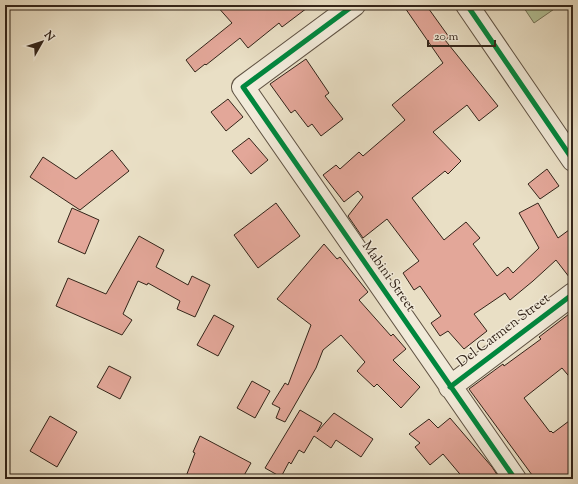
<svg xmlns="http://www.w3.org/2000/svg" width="578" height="484" viewBox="0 0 578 484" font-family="'Sorts Mill Goudy',serif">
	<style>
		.green { fill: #b3c297; stroke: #737358 }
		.building { fill: #e3a799; stroke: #332419 }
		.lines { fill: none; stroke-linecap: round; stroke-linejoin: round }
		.minor-casing { stroke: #605344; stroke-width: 24 }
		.minor { stroke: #f1ead9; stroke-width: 22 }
		.cycleway-casing { stroke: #f1ead9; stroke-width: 8 }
		.cycleway { stroke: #00873e; stroke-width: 5 }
		.labels { text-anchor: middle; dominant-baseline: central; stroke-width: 3; stroke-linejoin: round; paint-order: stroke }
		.street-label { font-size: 14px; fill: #332419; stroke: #f1ead9 }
	</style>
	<rect width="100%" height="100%" fill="#e9dfc5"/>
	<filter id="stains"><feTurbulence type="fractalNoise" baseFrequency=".005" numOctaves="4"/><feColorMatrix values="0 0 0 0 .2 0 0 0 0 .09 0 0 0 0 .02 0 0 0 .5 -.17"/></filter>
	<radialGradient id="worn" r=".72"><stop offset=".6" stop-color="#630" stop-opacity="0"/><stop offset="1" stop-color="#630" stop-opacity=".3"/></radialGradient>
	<path class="green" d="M 522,5 L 560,5 L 534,23 Z"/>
	<path class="building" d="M 216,5 L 311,5 L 282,27 L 279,23 L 248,48 L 240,38 L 206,65 L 205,64 L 195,72 L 186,60 L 232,23 Z
		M 403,5 L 426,5 L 449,37 L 445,40 L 498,106 L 479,121 L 467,105 L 433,132 L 461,161 L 448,174 L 445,171 L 412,198 L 444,240 L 466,222 L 480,238 L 473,244 L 497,276 L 508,267 L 513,273 L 539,248 L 519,213 L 538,203 L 558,238 L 573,227 L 573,282 L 556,260 L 533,281 L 510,300 L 505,293 L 474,314 L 487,331 L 464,349 L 448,331 L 440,336 L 431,323 L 441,316 L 420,286 L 414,290 L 403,273 L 419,261 L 387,219 L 363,238 L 348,216 L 363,197 L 358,191 L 344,202 L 323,175 L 336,165 L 340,169 L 359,152 L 363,156 L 405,120 L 392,105 L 443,63 Z
		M 306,59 L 329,93 L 325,96 L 343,119 L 321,136 L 312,124 L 308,127 L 295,110 L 291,113 L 270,84 Z
		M 228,99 L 243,117 L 226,131 L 211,112 Z
		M 249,138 L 268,160 L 251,174 L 232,151 Z
		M 112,150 L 129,171 L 80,210 L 30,177 L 43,157 L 76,179 Z
		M 547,169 L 559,186 L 540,199 L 528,184 Z
		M 276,203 L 300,236 L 258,268 L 234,235 Z
		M 72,208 L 99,220 L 85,254 L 58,242 Z
		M 139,236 L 164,250 L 156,267 L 188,285 L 192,276 L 210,285 L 195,317 L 177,309 L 180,301 L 148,283 L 147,285 L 138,281 L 123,314 L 132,320 L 122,335 L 56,306 L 68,278 L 106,294 Z
		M 324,244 L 337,259 L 340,257 L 368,292 L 359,300 L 391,336 L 393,334 L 406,349 L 393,360 L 420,387 L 401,408 L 377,384 L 374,387 L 357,371 L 365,362 L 341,335 L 323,350 L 316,368 L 285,422 L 276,418 L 280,408 L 272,404 L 285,383 L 288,385 L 311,325 L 277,299 Z
		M 573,311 L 573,381 L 562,368 L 524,398 L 550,432 L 551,431 L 553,433 L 573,418 L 573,479 L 535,479 L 469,389 L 503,364 L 504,366 L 541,339 L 539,337 Z
		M 214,315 L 234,326 L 218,356 L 197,345 Z
		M 109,366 L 131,377 L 120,399 L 97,387 Z
		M 252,381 L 270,391 L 255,418 L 237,408 Z
		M 300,410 L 322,423 L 317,432 L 334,413 L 373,439 L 361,457 L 336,440 L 331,448 L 314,436 L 304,453 L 299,450 L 291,464 L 289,462 L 281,477 L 265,468 Z
		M 50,416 L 77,432 L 57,467 L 30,451 Z
		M 450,418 L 492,467 L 500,479 L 464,479 L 443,454 L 430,465 L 415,447 L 420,443 L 409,434 L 429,419 L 438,428 Z
		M 200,436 L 251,463 L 242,479 L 185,479 L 195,453 L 193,452 Z"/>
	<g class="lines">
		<defs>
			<path id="minor" d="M 354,5 L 243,87 L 515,479
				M 467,5 L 573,160
				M 450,387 L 573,294"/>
		</defs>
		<use href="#minor" class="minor-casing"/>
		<use href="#minor" class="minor"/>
		<defs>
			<path id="cycleway" d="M 354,5 L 243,87 L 515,479
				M 467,5 L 573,160
				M 450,387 L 573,294"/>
		</defs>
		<use href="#cycleway" class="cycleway-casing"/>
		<use href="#cycleway" class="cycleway"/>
	</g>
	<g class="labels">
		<g class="street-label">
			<text transform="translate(388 277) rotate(55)">Mabini Street</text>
			<text transform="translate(504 331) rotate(-37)">Del Carmen Street</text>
		</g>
	</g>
	<rect width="578" height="484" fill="none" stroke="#e9dfc5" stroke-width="20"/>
	<rect x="6" y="6" width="566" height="472" fill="none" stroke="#332419" stroke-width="2"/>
	<rect x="10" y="10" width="558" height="464" fill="none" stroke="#332419"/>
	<g transform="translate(42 42) rotate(51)" stroke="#f1ead9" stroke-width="3" paint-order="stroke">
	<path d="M0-3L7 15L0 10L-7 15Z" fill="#332419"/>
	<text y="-6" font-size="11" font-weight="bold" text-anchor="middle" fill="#332419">N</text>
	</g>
	<path d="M428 40v6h67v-6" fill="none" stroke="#332419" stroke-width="2"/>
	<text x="434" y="40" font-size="12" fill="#332419" stroke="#f1ead9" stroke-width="3" paint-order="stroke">20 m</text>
	<rect width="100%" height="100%" filter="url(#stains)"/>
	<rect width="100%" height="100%" fill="url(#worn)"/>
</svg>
